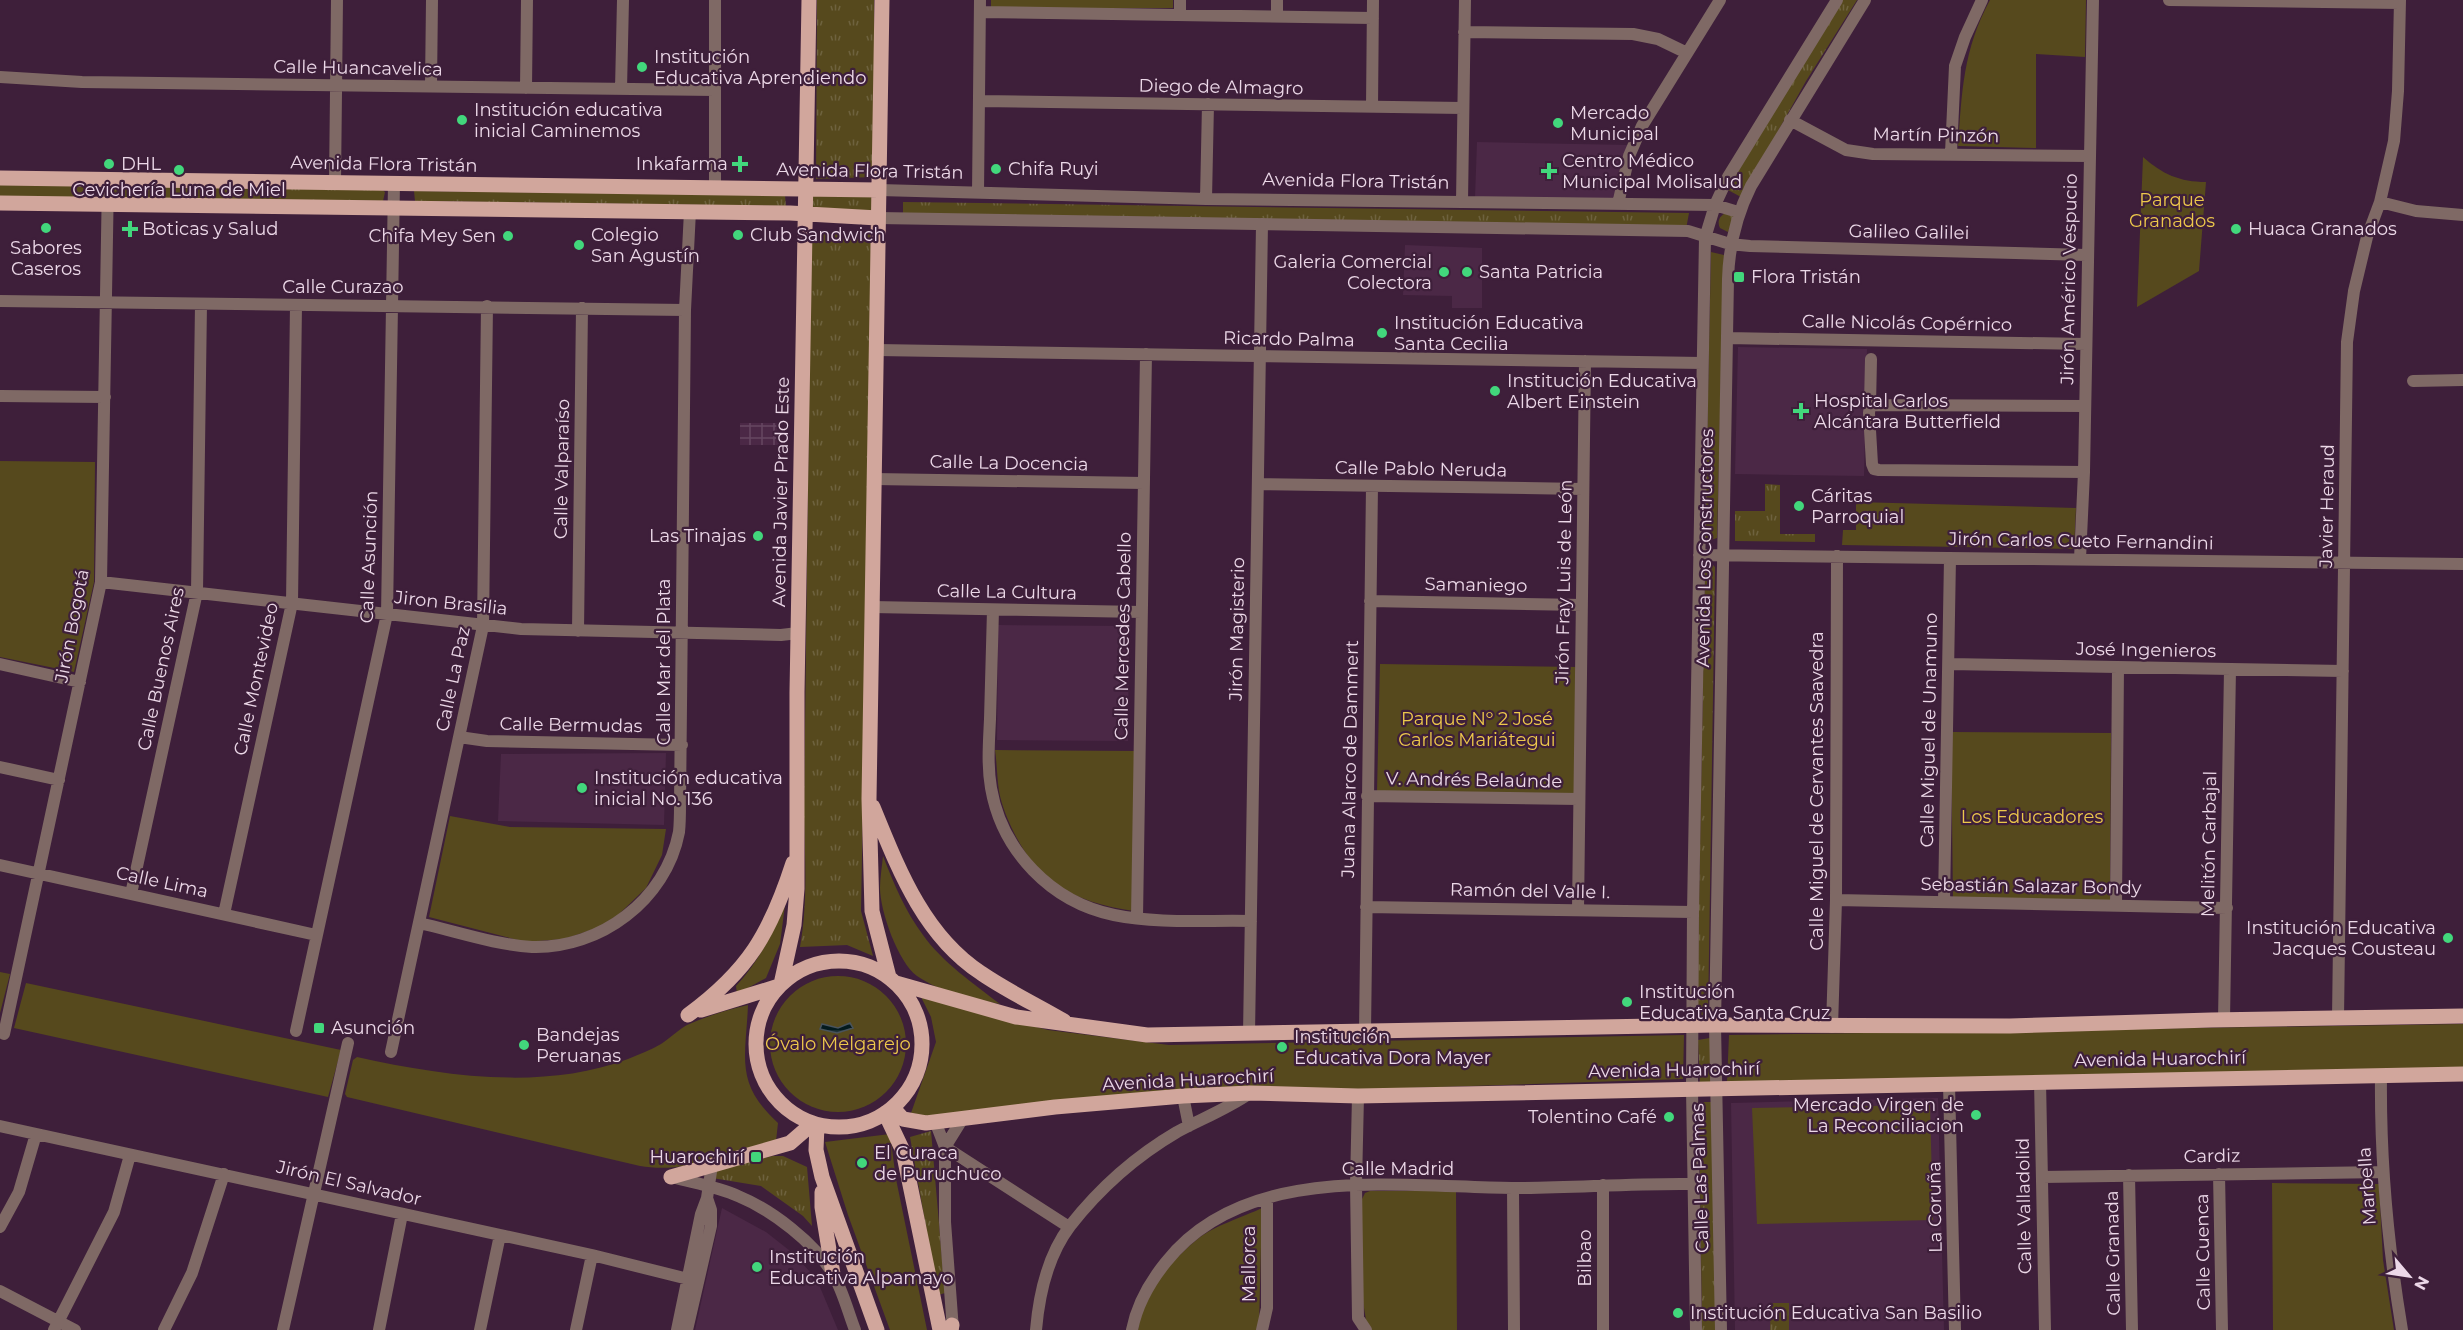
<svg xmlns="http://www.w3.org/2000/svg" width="2463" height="1330" viewBox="0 0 2463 1330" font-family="Montserrat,sans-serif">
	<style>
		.built { fill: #4b2846 }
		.industrial { fill: url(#industrial-grid) }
		.grass { fill: url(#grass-tufts) }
		.park { fill: #56491d }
		.water { fill: url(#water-rules); stroke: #49535b; stroke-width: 1.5 }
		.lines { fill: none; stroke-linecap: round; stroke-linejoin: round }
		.minor { stroke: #7f6965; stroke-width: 12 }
		.major { stroke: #d1a69c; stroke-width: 15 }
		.poi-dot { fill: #42d77c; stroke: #3e1f3a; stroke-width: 2 }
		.labels { text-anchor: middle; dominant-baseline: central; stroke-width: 4.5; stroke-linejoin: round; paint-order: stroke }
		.poi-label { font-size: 18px; fill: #ecd8e8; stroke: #3e1f3a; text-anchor: start }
		.street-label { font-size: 18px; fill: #ecd8e8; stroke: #3e1f3a }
		.park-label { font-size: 18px; fill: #edc84b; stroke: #3e1f3a }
	</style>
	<defs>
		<pattern id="industrial-grid" width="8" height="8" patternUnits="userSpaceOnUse" patternTransform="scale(1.5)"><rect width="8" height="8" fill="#4b2846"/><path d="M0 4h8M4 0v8" fill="none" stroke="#654661"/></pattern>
		<pattern id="grass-tufts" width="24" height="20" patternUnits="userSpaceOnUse" patternTransform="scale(1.5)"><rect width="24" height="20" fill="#56491d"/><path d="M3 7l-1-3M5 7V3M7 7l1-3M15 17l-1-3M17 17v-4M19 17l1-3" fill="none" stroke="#6e623e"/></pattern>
		<pattern id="water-rules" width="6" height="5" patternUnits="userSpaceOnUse" patternTransform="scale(1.5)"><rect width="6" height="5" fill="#031a1e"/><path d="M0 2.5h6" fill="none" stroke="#283b3f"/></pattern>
	</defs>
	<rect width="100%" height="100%" fill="#3e1f3a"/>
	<path class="built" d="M 1477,142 L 1629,145 L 1615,200 L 1475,197 Z
		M 1405,245 L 1482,248 L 1482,308 L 1452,308 L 1452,296 L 1403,295 Z
		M 1738,347 L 1867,349 L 1864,476 L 1735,474 Z
		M 998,625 L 1129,626 L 1128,741 L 997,740 Z
		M 666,753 L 664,825 L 498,821 L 501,754 Z
		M 1938,1098 L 1944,1330 L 1735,1330 L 1731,1103 Z
		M 722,1208 L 766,1232 L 794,1254 L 817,1280 L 838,1330 L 695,1330 Z"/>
	<path class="industrial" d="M 740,423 L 780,423 L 780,445 L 740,445 Z"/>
	<path class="grass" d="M 817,0 L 874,0 L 874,177 L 816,179 Z
		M 1840,0 L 1857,0 L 1806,81 L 1741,197 L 1728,190 L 1749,148 Z
		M 118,186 L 381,189 L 385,192 L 383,201 L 118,198 L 111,194 L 112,189 Z
		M 414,191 L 785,195 L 786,206 L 415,201 Z
		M 815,194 L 871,195 L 878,213 L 813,213 L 811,199 Z
		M 903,202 L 1689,213 L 1686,229 L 903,216 Z
		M 1726,213 L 1734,216 L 1728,232 L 1720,228 C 1717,222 1719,216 1726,213 Z
		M 873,232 L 861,911 L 873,956 L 847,945 L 800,947 C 808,903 805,859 804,814 L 811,234 Z
		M 1765,484 L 1780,485 L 1780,534 L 1815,534 L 1815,542 L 1735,541 L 1735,511 L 1765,511 Z
		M 1710,562 L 1715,567 L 1708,1017 L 1699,1019 L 1697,1016 L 1705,568 Z
		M 1710,1038 L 1711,1086 L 1700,1085 L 1698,1040 Z
		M 1704,1102 L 1712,1102 L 1716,1330 L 1702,1330 L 1699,1106 Z
		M 931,1131 L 945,1293 L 938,1295 L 910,1137 Z
		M 773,1156 L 783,1156 L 807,1167 L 812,1226 L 803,1216 L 761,1186 L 706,1177 L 709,1171 Z
		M 1771,1303 L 1789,1303 L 1789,1330 L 1770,1330 Z"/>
	<path class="park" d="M 991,0 L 1173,0 L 1173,8 L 991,8 Z
		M 1990,0 L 2086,0 L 2085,57 L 2036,54 L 2036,148 L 1958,146 C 1962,91 1963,50 1990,0 Z
		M 2143,157 C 2162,174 2180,182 2206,182 L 2199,271 L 2137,307 Z
		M 0,184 L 94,186 L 95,198 L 0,198 Z
		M 1711,252 L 1724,255 L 1717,538 L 1711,540 L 1705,537 Z
		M 0,461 L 95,462 L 94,582 L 74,672 L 0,657 Z
		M 1856,502 L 2076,508 L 2074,549 L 1842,545 L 1843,530 L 1856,530 Z
		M 1380,664 L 1578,667 L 1575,795 L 1377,792 Z
		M 1951,732 L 2111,733 L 2110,901 L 1953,901 Z
		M 995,750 L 1137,751 L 1134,911 C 1105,907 1076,899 1052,882 C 1028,866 1004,819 999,791 C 997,778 997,764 995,750 Z
		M 450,816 L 510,827 L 666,829 L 662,855 L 646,888 L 618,915 L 597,928 L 564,939 L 525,942 L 429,917 Z
		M 883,856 C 894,884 905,911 923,935 C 942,962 974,984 1000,1004 C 970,998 942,993 917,976 C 898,962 880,911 880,888 C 880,878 882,866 883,856 Z
		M 785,905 L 780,944 L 766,978 L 737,994 L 736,986 C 758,963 772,934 785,905 Z
		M 0,972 L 10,974 L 0,1013 Z
		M770 1044a68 68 0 1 1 136 0a68 68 0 1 1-136 0Z
		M 26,983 L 341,1050 L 328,1097 L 14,1028 Z
		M 921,997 L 1048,1030 L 1169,1045 L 1684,1035 L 1683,1079 L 1107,1098 L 927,1116 L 911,1113 L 936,1042 L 931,1017 Z
		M 748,1005 C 746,1057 734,1083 778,1123 L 776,1141 C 732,1153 686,1174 640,1166 L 347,1097 L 345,1094 L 353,1060 L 357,1057 C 443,1076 543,1091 628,1059 C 639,1054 651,1050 661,1044 C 670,1038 678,1030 687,1025 C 707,1016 727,1010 748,1005 Z
		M 2463,1024 L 2463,1070 L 1727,1082 L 1729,1035 Z
		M 1930,1105 L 1933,1220 L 1757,1224 L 1752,1108 Z
		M 890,1134 L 896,1179 L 927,1330 L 890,1330 L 848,1215 L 825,1142 Z
		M 2272,1183 L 2379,1184 L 2383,1260 L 2394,1330 L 2273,1330 Z
		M 1370,1191 L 1456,1191 L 1457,1330 L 1370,1330 L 1367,1326 L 1362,1296 L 1362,1199 L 1365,1193 Z
		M 1262,1208 L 1259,1326 L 1257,1330 L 1138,1330 C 1141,1295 1172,1259 1199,1238 C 1214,1226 1243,1217 1262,1208 Z"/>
	<path class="water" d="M 850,1023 L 853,1028 L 837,1033 L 820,1029 L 822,1024 L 838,1028 Z"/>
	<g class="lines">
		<path class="minor" d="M 715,0 L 715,188
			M 2169,0 L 2400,3
			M 980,12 L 1373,18
			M 1180,15 L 1180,0
			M 1277,16 L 1277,0
			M 1464,32 L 1633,34 L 1658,39 L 1687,53
			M 0,77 L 82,82 L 715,90
			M 431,86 L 432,0
			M 526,88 L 527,0
			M 621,89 L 623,0
			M 979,101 L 1463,108
			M 1372,107 L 1373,0
			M 1790,120 L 1846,150 L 1873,154 L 2090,156
			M 1951,153 L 1955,66 L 1965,37 L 1982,0
			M 335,183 L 337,0
			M 879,190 L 1206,199 L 1715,205 L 1738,212
			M 978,193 L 980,0
			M 1206,199 L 1208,104
			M 1462,202 L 1465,0
			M 2380,202 L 2416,211 L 2463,215
			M 1618,204 L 1629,156 L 1642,126 L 1720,0
			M 878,218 L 1688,231 L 1730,244 L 1750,246 L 2086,255
			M 0,301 L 685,310
			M 1727,338 L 2086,344
			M 877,350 L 1702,363
			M 2413,381 L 2463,380
			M 0,396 L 105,397
			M 1870,405 L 1871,359
			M 2084,472 L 1879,470 L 1874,469 L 1872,464 L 1869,413 L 1870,405 L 2085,406
			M 874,479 L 1144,483
			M 1258,484 L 1583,489
			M 1699,555 L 2463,564
			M 2080,559 L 2084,472 L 2093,0
			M 101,582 L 521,629 L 781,635 L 798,633
			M 1370,601 L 1582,605
			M 872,607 L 1142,612
			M 993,610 C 992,646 991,683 990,719 C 989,742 987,765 991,788 C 1002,851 1051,902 1114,915 C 1158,924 1206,920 1251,921
			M 578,631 L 582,308
			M 0,664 L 80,682
			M 1949,664 L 2343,671
			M 459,737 L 487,741 L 682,745
			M 0,767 L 59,780
			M 1367,796 L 1579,799
			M 0,865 L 316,935
			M 131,894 L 197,592 L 201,304
			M 1836,900 L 2227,908
			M 1944,902 L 1950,558
			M 2116,906 L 2118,667
			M 1366,907 L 1693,912
			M 1578,910 L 1585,361
			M 224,914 L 292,603 L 296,305
			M 1137,918 L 1146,354
			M 419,923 C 455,931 496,945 532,947 C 600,949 666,900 679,832 C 680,823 680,813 680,804 L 685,310 L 690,211
			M 2338,1018 L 2347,342 L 2354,291 L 2367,237 L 2380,202 L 2394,141 L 2398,91 L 2400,0
			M 2224,1020 L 2230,669
			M 1832,1027 L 1836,900 L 1837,556
			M 296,1031 L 387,614 L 394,183
			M 1365,1032 L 1372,486
			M 4,1034 L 101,582 L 108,180
			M 1249,1034 L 1262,224
			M 391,1052 L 483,626 L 487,306
			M 2381,1075 C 2380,1161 2388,1246 2402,1330
			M 2040,1081 L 2045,1330
			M 1949,1084 L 1955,1330
			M 1183,1096 L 1189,1126
			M 1358,1096 L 1356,1184 L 1358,1318 L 1366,1330
			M 935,1121 L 945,1147 L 945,1222 L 953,1330
			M 0,1126 L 592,1255 L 688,1279
			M 945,1147 L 1069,1227
			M 945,1147 L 963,1118
			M 2219,1174 L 2222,1330
			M 2129,1175 L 2132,1330
			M 672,1177 C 694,1183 718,1187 738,1196 C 772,1210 815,1243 833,1274 C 843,1291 848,1312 855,1330
			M 2042,1177 L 2383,1172
			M 1513,1188 L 1514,1330
			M 0,1227 L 19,1192 L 36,1134
			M 0,1291 L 75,1330
			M 54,1330 L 114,1212 L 130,1155
			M 164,1330 L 192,1273 L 224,1174
			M 283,1330 L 348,1043
			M 379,1330 L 402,1214
			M 480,1330 L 500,1235
			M 576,1330 L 592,1255
			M 677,1330 L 701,1214 L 707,1198 L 712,1165
			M 687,1330 L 711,1226 L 711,1210 L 707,1198
			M 1036,1330 C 1039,1295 1048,1255 1070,1226 C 1099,1189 1136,1156 1177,1132 C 1201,1119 1227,1109 1250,1093
			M 1132,1330 C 1137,1304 1149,1283 1166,1262 C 1245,1162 1399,1187 1512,1188 C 1572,1188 1633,1183 1693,1184
			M 1262,1330 L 1267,1308 L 1267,1198
			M 1603,1330 L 1603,1185
			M 1696,1330 L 1692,1089 L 1693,912 L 1705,238 L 1715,205 L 1728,177 L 1837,0
			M 1721,1330 L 1715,1025 L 1728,279 C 1729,245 1736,216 1751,186 L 1865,0"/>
		<path class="major" d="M 882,0 L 869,799 L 872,911 L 889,977
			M 0,178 L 879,190
			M 0,203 L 790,213 L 878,218
			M 873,807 C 898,868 923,935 981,973 C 1007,991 1037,1005 1064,1021
			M756 1044a83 83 0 1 1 166 0a83 83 0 1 1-166 0Z
			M 896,983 L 1016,1017 L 1147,1035 L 1715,1025 L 2010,1026 L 2211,1020 L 2463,1016
			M 781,984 L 794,925 L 797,889 L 797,692 L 809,0
			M 701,1010 L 779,986
			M 688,1015 C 748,971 770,934 793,863
			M 893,1108 L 903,1119 L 926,1123 L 1055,1107 L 1183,1096 L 1250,1093 L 1358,1096 L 2463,1074
			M 885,1113 L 903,1151 L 940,1330
			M 817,1125 L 816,1150 L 822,1177 L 877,1330
			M 671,1177 L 790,1143 L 812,1124
			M 822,1192 L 822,1207 L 833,1274
			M 951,1330 L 952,1325"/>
	</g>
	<g class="poi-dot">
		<circle cx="642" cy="67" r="6"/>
		<circle cx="462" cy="120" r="6"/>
		<circle cx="1558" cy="123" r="6"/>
		<circle cx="109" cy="164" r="6"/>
		<path d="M737 155h6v6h6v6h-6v6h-6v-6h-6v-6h6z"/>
		<circle cx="996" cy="169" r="6"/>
		<circle cx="179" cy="170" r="6"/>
		<path d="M1546 162h6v6h6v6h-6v6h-6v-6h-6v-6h6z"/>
		<circle cx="46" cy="228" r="6"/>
		<path d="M127 220h6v6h6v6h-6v6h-6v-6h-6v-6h6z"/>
		<circle cx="2236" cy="229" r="6"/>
		<circle cx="738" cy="235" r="6"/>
		<circle cx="508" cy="236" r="6"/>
		<circle cx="579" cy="245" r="6"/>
		<circle cx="1444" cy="272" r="6"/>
		<circle cx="1467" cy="272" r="6"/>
		<rect x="1733" y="271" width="12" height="12" rx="3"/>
		<circle cx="1382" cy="333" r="6"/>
		<circle cx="1495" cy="391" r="6"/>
		<path d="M1798 402h6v6h6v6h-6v6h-6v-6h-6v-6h6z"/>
		<circle cx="1799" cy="506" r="6"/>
		<circle cx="758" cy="536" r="6"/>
		<circle cx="582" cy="788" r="6"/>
		<circle cx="2448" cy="938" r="6"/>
		<circle cx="1627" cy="1002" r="6"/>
		<rect x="313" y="1022" width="12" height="12" rx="3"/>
		<circle cx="524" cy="1045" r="6"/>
		<circle cx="1282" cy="1047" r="6"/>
		<circle cx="1976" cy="1115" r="6"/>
		<circle cx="1669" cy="1117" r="6"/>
		<rect x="750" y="1151" width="12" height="12" rx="3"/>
		<circle cx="862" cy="1163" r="6"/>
		<circle cx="757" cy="1267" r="6"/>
		<circle cx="1678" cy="1313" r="6"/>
	</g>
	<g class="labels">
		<g class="poi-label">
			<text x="654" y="57">Institución<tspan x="654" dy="21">Educativa Aprendiendo</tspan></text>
			<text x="474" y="110">Institución educativa<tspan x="474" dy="21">inicial Caminemos</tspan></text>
			<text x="1570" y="113">Mercado<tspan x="1570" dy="21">Municipal</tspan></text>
			<text x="1562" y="161">Centro Médico<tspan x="1562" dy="21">Municipal Molisalud</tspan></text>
			<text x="121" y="164">DHL</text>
			<text x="728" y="164" text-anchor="end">Inkafarma</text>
			<text x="1008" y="169">Chifa Ruyi</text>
			<text x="179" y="190" text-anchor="middle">Cevichería Luna de Miel</text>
			<text x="142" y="229">Boticas y Salud</text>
			<text x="2248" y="229">Huaca Granados</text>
			<text x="591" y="235">Colegio<tspan x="591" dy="21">San Agustín</tspan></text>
			<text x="750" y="235">Club Sandwich</text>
			<text x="496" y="236" text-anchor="end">Chifa Mey Sen</text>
			<text x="46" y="248" text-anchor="middle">Sabores<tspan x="46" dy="21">Caseros</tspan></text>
			<text x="1432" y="262" text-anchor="end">Galeria Comercial<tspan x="1432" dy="21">Colectora</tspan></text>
			<text x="1479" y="272">Santa Patricia</text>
			<text x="1751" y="277">Flora Tristán</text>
			<text x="1394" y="323">Institución Educativa<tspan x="1394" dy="21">Santa Cecilia</tspan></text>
			<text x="1507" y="381">Institución Educativa<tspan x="1507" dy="21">Albert Einstein</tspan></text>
			<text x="1814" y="401">Hospital Carlos<tspan x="1814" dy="21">Alcántara Butterfield</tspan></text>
			<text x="1811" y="496">Cáritas<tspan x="1811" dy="21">Parroquial</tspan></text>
			<text x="746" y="536" text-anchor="end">Las Tinajas</text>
			<text x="594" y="778">Institución educativa<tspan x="594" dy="21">inicial No. 136</tspan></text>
			<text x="2436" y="928" text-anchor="end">Institución Educativa<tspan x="2436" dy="21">Jacques Cousteau</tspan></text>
			<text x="1639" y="992">Institución<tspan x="1639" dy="21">Educativa Santa Cruz</tspan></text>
			<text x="331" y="1028">Asunción</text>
			<text x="536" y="1035">Bandejas<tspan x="536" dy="21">Peruanas</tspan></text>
			<text x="1294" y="1037">Institución<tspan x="1294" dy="21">Educativa Dora Mayer</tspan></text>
			<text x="1964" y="1105" text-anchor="end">Mercado Virgen de<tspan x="1964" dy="21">La Reconciliacion</tspan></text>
			<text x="1657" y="1117" text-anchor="end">Tolentino Café</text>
			<text x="874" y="1153">El Curaca<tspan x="874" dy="21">de Puruchuco</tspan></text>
			<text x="744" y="1157" text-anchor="end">Huarochirí</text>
			<text x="769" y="1257">Institución<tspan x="769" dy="21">Educativa Alpamayo</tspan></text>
			<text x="1690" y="1313">Institución Educativa San Basilio</text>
		</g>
		<g class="street-label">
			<text transform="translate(358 68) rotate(1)">Calle Huancavelica</text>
			<text transform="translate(1221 87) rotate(1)">Diego de Almagro</text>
			<text transform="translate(1936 135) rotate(1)">Martín Pinzón</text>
			<text transform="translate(384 164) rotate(1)">Avenida Flora Tristán</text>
			<text transform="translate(870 171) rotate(1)">Avenida Flora Tristán</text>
			<text transform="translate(1356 181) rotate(1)">Avenida Flora Tristán</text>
			<text transform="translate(1909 232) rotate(1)">Galileo Galilei</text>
			<text transform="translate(2069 279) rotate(-89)">Jirón Américo Vespucio</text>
			<text x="343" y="287">Calle Curazao</text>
			<text transform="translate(1907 323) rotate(1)">Calle Nicolás Copérnico</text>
			<text transform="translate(1289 339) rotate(1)">Ricardo Palma</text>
			<text transform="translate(1009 463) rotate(1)">Calle La Docencia</text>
			<text transform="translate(562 469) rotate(-89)">Calle Valparaíso</text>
			<text transform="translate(1421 469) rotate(1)">Calle Pablo Neruda</text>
			<text transform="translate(781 492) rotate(-89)">Avenida Javier Prado Este</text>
			<text transform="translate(2327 506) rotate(-89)">Javier Heraud</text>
			<text transform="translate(2081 541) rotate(1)">Jirón Carlos Cueto Fernandini</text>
			<text transform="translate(1705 548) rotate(-89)">Avenida Los Constructores</text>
			<text transform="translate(369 557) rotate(-88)">Calle Asunción</text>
			<text transform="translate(1564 582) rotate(-89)">Jirón Fray Luis de León</text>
			<text transform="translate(1476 585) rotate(1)">Samaniego</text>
			<text transform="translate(1007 592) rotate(1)">Calle La Cultura</text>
			<text transform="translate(451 603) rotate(6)">Jiron Brasilia</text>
			<text transform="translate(72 626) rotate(-79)">Jirón Bogotá</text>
			<text transform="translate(1237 629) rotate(-89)">Jirón Magisterio</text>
			<text transform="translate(1123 636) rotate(-89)">Calle Mercedes Cabello</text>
			<text transform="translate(2146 650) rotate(1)">José Ingenieros</text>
			<text transform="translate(664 662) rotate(-90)">Calle Mar del Plata</text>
			<text transform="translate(161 669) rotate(-78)">Calle Buenos Aires</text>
			<text transform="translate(256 679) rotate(-78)">Calle Montevideo</text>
			<text transform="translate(453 679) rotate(-78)">Calle La Paz</text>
			<text transform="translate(571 725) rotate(1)">Calle Bermudas</text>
			<text transform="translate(1929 730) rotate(-89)">Calle Miguel de Unamuno</text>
			<text transform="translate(1350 759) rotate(-89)">Juana Alarco de Dammert</text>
			<text transform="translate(1474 780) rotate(1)">V. Andrés Belaúnde</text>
			<text transform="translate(1817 791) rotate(-90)">Calle Miguel de Cervantes Saavedra</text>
			<text transform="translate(2209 844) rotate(-89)">Melitón Carbajal</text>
			<text transform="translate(162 882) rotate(12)">Calle Lima</text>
			<text transform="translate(2031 886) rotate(1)">Sebastián Salazar Bondy</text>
			<text transform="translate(1530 891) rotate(1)">Ramón del Valle I.</text>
			<text transform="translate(2160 1059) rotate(-1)">Avenida Huarochirí</text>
			<text transform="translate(1674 1070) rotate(-1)">Avenida Huarochirí</text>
			<text transform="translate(1188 1080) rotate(-3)">Avenida Huarochirí</text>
			<text transform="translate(2212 1156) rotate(-1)">Cardiz</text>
			<text x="1398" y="1169">Calle Madrid</text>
			<text transform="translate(1700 1178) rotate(-92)">Calle Las Palmas</text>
			<text transform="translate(349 1183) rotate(13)">Jirón El Salvador</text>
			<text transform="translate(2367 1186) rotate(-94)">Marbella</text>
			<text transform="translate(2024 1206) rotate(-91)">Calle Valladolid</text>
			<text transform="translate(1935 1207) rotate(-91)">La Coruña</text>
			<text transform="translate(2203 1252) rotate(-91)">Calle Cuenca</text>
			<text transform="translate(2113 1253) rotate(-91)">Calle Granada</text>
			<text transform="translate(1585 1258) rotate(-90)">Bilbao</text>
			<text transform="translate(1249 1264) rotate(-90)">Mallorca</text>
		</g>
		<g class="park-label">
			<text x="2172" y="200">Parque<tspan x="2172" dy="21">Granados</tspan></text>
			<text x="1477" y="719">Parque Nº 2 José<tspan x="1477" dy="21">Carlos Mariátegui</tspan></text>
			<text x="2032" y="817">Los Educadores</text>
			<text x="838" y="1044">Óvalo Melgarejo</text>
		</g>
	</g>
	<g transform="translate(2409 1276) rotate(119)" stroke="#3e1f3a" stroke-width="4.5" paint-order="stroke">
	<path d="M0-4.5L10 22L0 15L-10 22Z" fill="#ecd8e8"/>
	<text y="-9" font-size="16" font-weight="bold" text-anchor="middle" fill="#ecd8e8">N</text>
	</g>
</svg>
